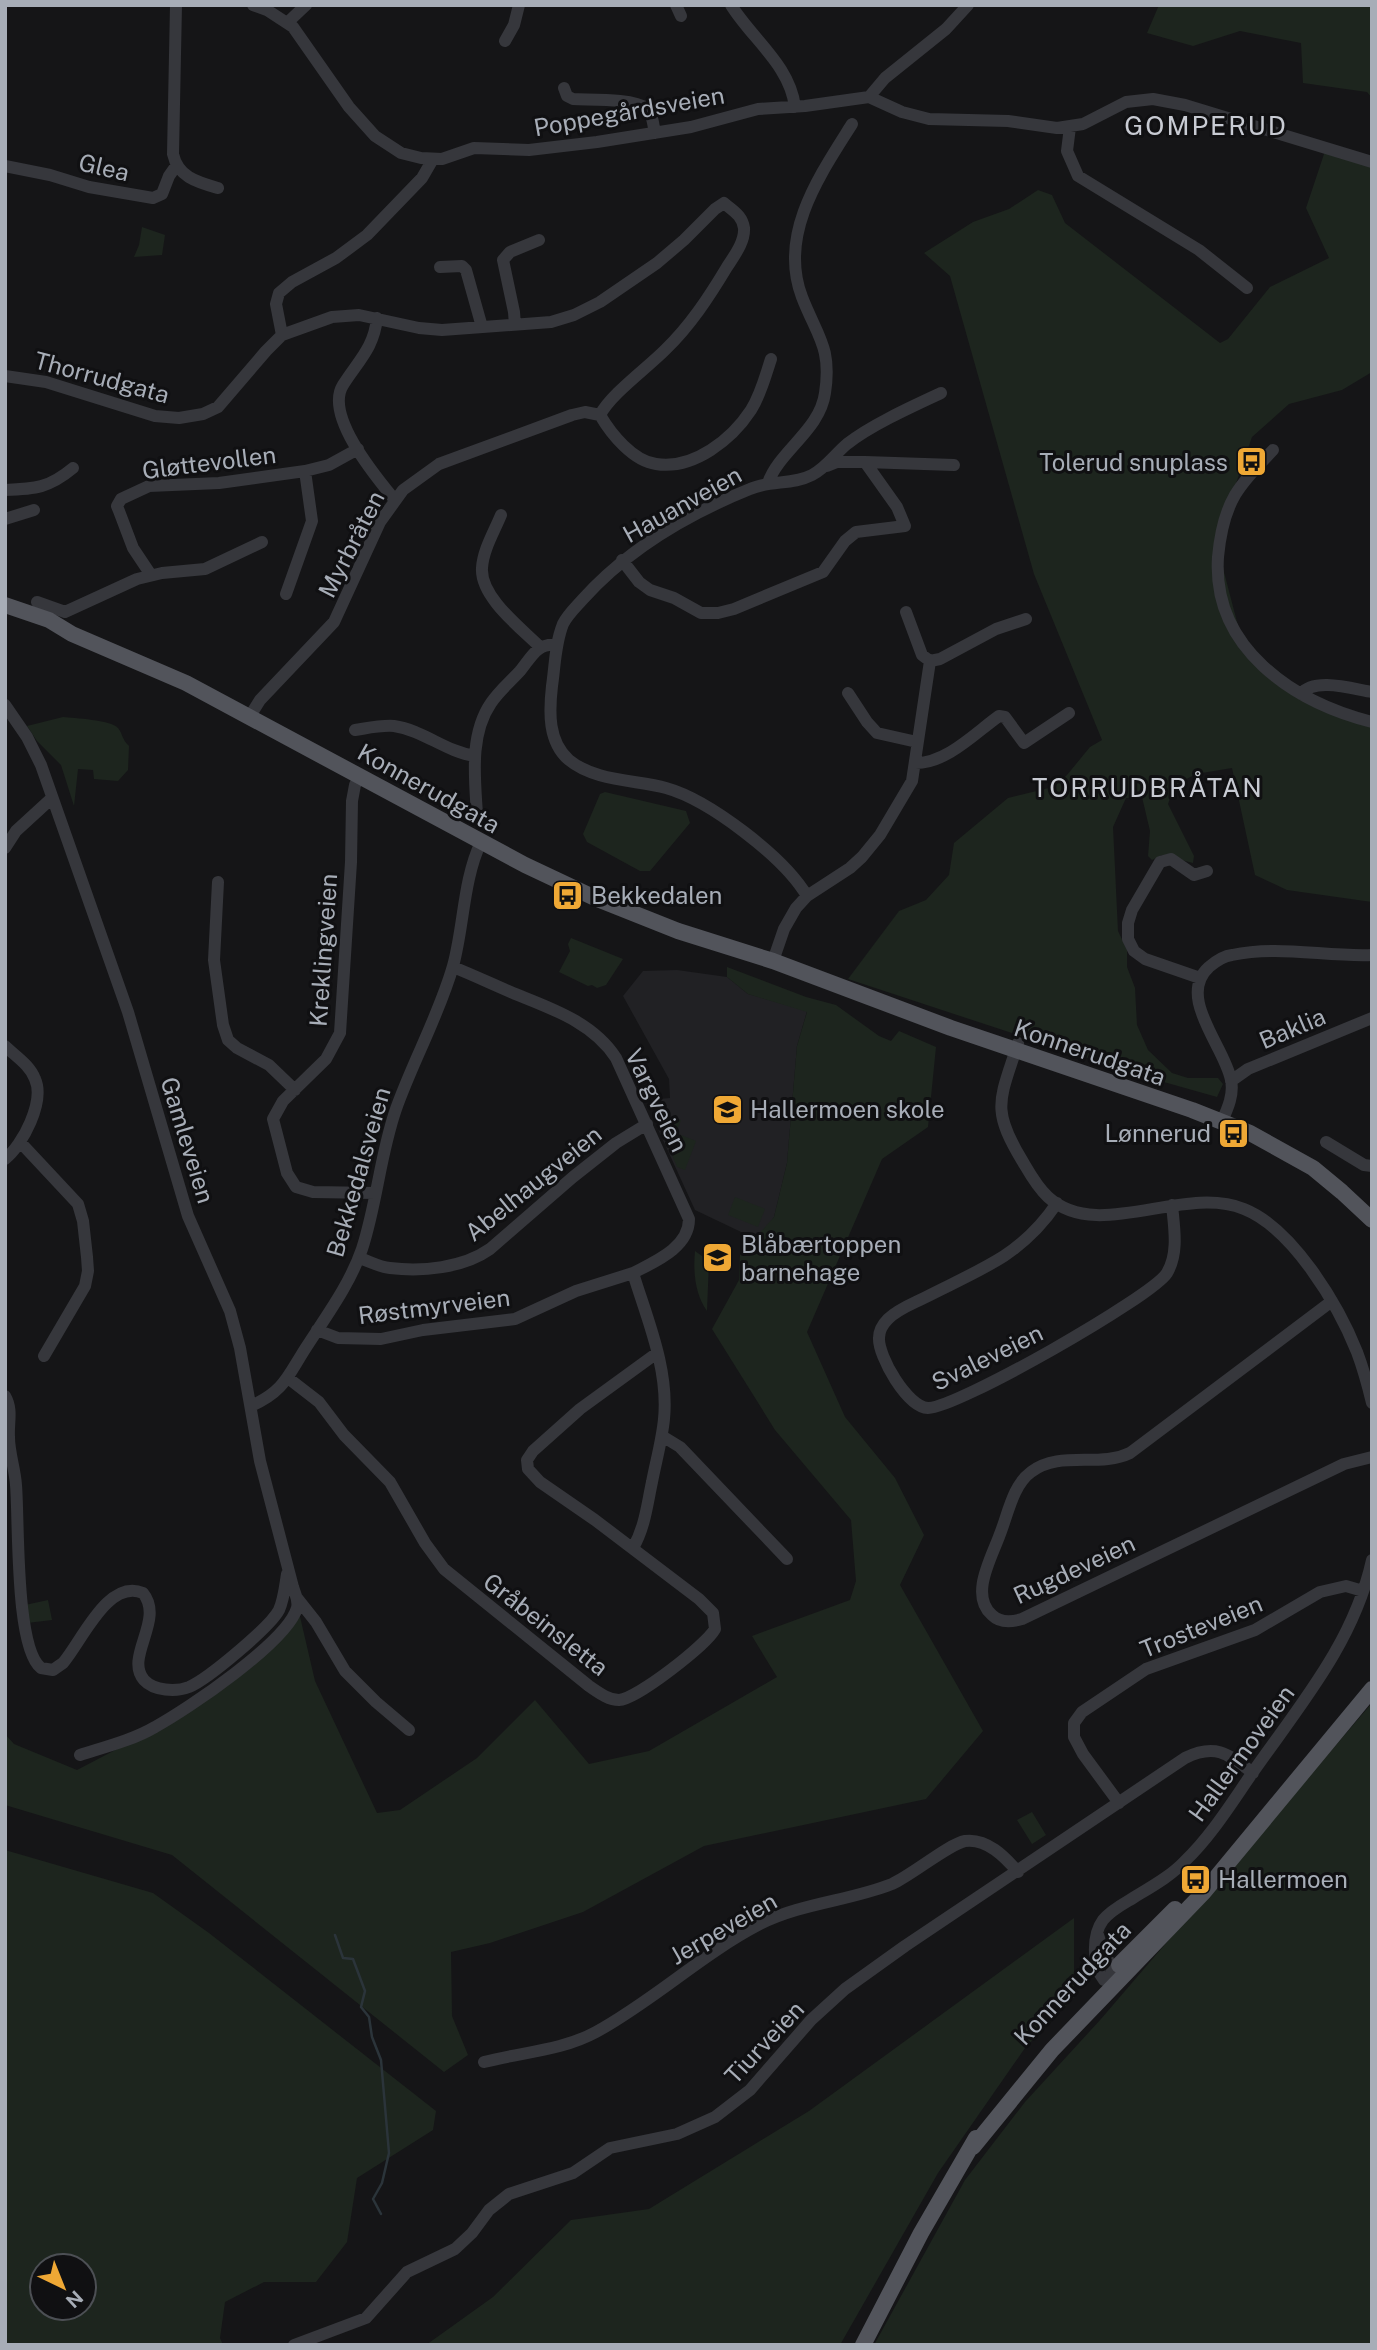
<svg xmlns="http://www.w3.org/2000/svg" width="1377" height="2350" viewBox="0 0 1377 2350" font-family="'Public Sans',sans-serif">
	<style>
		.built { fill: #212124 }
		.green { fill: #1d251e; fill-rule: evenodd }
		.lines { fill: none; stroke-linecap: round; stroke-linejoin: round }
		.stream { stroke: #2b343a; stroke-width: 2.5 }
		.minor { stroke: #36373c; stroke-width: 12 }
		.major { stroke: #52545b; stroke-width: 16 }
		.labels { text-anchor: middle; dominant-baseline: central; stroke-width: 6; stroke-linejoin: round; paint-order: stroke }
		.street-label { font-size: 24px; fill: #a7adb7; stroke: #101012 }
		.poi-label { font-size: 24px; fill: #a7adb7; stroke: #101012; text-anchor: start }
		.neighbourhood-label { font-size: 26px; letter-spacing: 2px; fill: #c8cbd3; stroke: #101012 }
	</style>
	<rect width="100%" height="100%" fill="#151517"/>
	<path class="built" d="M 677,970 L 727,977 L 748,994 L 807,1011 L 797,1046 L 787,1163 L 774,1217 L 758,1240 L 695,1210 L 657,1127 L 667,1118 L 659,1099 L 670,1098 L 669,1079 L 623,996 L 643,971 Z"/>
	<path class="green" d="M 1159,5 L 1372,5 L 1372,98 L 1367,92 L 1303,83 L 1301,43 L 1240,31 L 1193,46 L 1147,33 Z
		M 1325,151 L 1372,164 L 1372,372 L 1342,390 L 1289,404 L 1252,437 L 1223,521 L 1219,553 L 1242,641 L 1314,701 L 1372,721 L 1372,902 L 1287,890 L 1255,875 L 1232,768 L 1196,774 L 1175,785 L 1168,804 L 1194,856 L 1193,863 L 1162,855 L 1152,860 L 1148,856 L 1150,831 L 1142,797 L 1126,798 L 1113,827 L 1118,931 L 1127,950 L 1127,967 L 1135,988 L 1137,1025 L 1148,1050 L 1172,1073 L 1188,1078 L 1218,1078 L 1223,1084 L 1217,1097 L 1139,1075 L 848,979 L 899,911 L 926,900 L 949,875 L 954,843 L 1008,798 L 1053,787 L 1067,775 L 1090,747 L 1102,740 L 1034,574 L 950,276 L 924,253 L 973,222 L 1009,209 L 1038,190 L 1052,195 L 1065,223 L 1220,343 L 1228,339 L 1270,287 L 1329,258 L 1306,208 Z
		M 142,227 L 165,235 L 162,255 L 134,257 L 139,245 Z
		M 63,717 C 74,718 111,720 118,728 C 123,734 121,738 129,746 L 128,770 L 118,781 L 94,779 L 93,770 L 78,769 L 74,806 L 61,765 L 37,741 L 27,726 Z
		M 605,792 L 686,811 L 690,823 L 650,871 L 640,871 L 587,842 L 583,834 L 600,794 Z
		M 571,938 L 623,959 L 606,985 L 597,988 L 592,985 L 588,986 L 559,972 L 570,951 L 568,944 Z
		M 727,967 L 806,997 L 836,1005 L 879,1036 L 891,1041 L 899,1031 L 936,1047 L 928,1127 L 882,1159 L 807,1332 L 845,1417 L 895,1478 L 924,1535 L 900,1585 L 983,1731 L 926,1799 L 704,1846 L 583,1912 L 490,1943 L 451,1952 L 452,2016 L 468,2055 L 444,2072 L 172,1855 L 5,1805 L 5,1734 L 14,1744 L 77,1770 L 163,1725 L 252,1664 L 298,1608 L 315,1681 L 377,1813 L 400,1810 L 477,1758 L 535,1700 L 589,1764 L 649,1751 L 777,1677 L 752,1636 L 850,1600 L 856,1581 L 851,1520 L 775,1430 L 712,1329 L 739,1280 L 740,1255 L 774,1217 L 787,1163 L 797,1046 L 807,1012 L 748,994 L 727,977 Z
		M 674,1118 L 681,1120 L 676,1133 L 696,1141 L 685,1170 L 677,1167 L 660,1125 Z
		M 735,1197 L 765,1209 L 758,1227 L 728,1215 Z
		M 695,1251 L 709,1261 L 707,1311 C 695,1294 693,1272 695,1251 Z
		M 48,1600 L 52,1620 L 27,1623 L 25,1605 Z
		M 1372,1703 L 1372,2345 L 874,2345 L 965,2180 L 1025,2102 L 1101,2019 Z
		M 1032,1812 L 1046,1835 L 1032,1844 L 1017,1820 Z
		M 5,1850 L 153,1893 L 209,1933 L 436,2111 L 433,2130 L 357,2178 L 347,2242 L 316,2282 L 264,2282 L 225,2302 L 220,2338 L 223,2345 L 5,2345 ZM 42,2266 L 84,2266 L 84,2308 L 42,2308 Z
		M 1074,1918 L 1074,1997 L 1025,2048 L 938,2173 L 840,2345 L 426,2345 L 493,2297 L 571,2220 L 649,2209 L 809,2111 Z"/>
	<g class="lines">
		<path class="stream" d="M 335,1935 L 343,1958 L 353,1959 L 365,1991 L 361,2007 L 369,2017 L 372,2037 L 381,2060 L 389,2153 L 382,2183 L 373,2199 L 381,2214"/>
		<path class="minor" d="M 176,5 L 173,154 C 178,177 197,182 218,188
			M 253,5 L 267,10 L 293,27 L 349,107 L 375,136 L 401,153 L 421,158 L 442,159 L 474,148 L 529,150 L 597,142 L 691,127 L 758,109 L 805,106 L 869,97 L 902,112 L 929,119 L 1008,121 L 1057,128 L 1083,124 L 1126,102 L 1153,99 L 1185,105 L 1372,162
			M 676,5 L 681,16
			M 731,5 C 752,39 790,65 795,107
			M 287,23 L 306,5
			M 505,41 L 514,25 L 519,5
			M 564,88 L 567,96 L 573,99 C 590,100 633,98 646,108 C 653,113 653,125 655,133
			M 869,97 L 885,78 L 946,29 L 968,5
			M 1070,127 L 1067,151 L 1078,176 L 1199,250 L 1247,288
			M 5,166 L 50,175 L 89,187 L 153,198 L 162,194 L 169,176 L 176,166
			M 440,267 L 462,266 L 466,270 L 482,327
			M 377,318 C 374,348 358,361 343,385 C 324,415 376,477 394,499
			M 515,325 L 514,312 L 503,260 L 510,252 L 539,240
			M 282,335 L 276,304 L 279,293 L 292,282 L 336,258 L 367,235 L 422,178 L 433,159
			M 5,376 L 46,382 L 155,416 L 179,418 L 203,414 L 218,407 L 266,351 L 282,335 L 332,317 L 359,315 L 419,328 L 442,330 L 551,322 L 574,315 L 600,302 L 657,263 L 684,240 L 715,209 L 724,203 C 733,211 742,215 744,228 C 745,242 734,256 727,267 C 709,297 690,326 665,350 C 646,369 611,394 600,415
			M 1273,450 C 1260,464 1245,478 1235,495 C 1224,514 1220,535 1218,557 C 1212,648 1293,702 1372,722
			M 865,462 L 954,465
			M 768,483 C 779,451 820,430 825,393 C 832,347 817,336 802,297 C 778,234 820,175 852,124
			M 5,490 C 35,489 49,488 73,468
			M 501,515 C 494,532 483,550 482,568 C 480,597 521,628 540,647
			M 5,519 L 34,510
			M 622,560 L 639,582 L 650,590 L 674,598 L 701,613 L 718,613 L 734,609 L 823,572 L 845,541 L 856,532 L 905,526 L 897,507 L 865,462 L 837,462 L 827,466
			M 151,575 L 133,548 L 119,511 L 117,506 L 121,499 L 149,486 L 219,483 L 305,471 L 329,465 L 358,449
			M 286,594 L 312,521 L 305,471
			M 37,602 L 65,612 L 137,579 L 162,573 L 205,569 L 262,542
			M 906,612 L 922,655 L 930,661 L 940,659 L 996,629 L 1026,619
			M 848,693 L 867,722 L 877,733 L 917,742
			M 1301,694 C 1314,677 1353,689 1372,692
			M 5,705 L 27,737 L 41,765 L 128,1012 L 188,1216 L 230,1311 L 240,1348 L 260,1461 L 293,1587 C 295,1594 299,1600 297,1608 C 287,1642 188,1709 155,1727 C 133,1740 105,1747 80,1755
			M 250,716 L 260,700 L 334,622 L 380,522 L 403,490 L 439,464 L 572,415 L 585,412 L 600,415 C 611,434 633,461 656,464 C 694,470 732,439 751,410 C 761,394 765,377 771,359
			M 355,730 C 368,728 381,725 394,726 C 423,730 446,752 475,756
			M 916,763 C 947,763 975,733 999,716 L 1005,717 L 1024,743 L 1069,713
			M 360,776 L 355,785 L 352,801 L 351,862 L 340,1033 L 326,1059 L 283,1101 L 273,1119 L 287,1173 L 296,1187 L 313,1192 L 375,1193
			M 477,815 C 475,779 469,735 491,703 C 499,691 510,682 520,671 C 531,658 537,642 557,645
			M 5,848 L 16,831 L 52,798
			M 218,882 L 214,960 L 223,1025 L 228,1040 L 237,1048 L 269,1065 L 295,1090
			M 807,896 C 784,857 709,800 666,788 C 636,780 594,781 569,760 C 548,742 549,712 552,686 C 555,666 555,644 563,624 C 568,614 576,607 583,599 C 628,549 688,514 750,489 C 770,480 793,485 812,475 C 826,468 835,454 847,444 C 871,425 913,406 941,393
			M 773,961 L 784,929 L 796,908 L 807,896 L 850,868 L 862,857 L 880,835 L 912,781 L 930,661
			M 453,967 C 473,975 492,984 513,993 C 550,1008 593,1022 616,1058 L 689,1219 C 689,1248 654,1262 633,1273
			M 1200,978 L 1145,959 L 1134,951 L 1128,939 L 1128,923 L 1132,910 L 1160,862 L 1171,859 L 1194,875 L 1207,871
			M 1018,1043 C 1000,1100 990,1108 1023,1162 C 1030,1174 1037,1187 1048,1197 C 1098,1243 1183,1184 1244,1209 C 1292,1228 1338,1304 1357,1352 C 1363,1368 1368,1386 1372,1403
			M 5,1046 C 15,1056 30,1065 35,1079 C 45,1101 23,1145 5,1159
			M 1231,1081 L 1248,1069 L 1372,1018
			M 1222,1121 C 1228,1108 1234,1094 1231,1080 C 1225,1047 1176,997 1209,967 C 1216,961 1223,956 1232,955 C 1278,945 1326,957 1372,955
			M 1326,1142 L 1364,1165 L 1372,1166
			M 21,1143 L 78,1204 L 83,1221 L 87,1257 L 88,1271 L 85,1286 L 44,1356
			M 1057,1203 C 1043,1224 1025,1242 1004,1256 C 979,1272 951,1284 924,1298 C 912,1304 898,1309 888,1319 C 883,1324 879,1331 879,1338 C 878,1356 907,1407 928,1408 C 955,1409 1152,1297 1167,1273 C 1179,1253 1174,1227 1172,1205
			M 359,1258 C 369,1261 379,1267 390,1268 C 422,1272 463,1268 490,1249 L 573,1177 L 616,1143 L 647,1124
			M 1332,1301 L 1130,1453 C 1099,1468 1060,1450 1031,1472 C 1013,1485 1008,1514 1000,1534 C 992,1557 969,1595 992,1615 C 1000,1623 1012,1622 1022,1619 L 1344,1464 L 1372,1457
			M 317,1330 L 338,1338 L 381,1339 L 423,1330 L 515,1319 L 576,1291 L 633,1273 C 647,1319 669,1369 664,1419 C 662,1440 656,1461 652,1482 C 647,1505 645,1527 633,1548
			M 288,1378 L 319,1402 L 344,1435 L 390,1482 L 425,1543 L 444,1569 L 589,1686 C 598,1692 608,1700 619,1700 C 637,1699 706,1645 715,1629 L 713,1613 L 699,1599 L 595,1520 L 540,1482 L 528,1469 L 527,1460 L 533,1451 L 580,1409 L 657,1353
			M 5,1396 C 13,1410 8,1422 9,1437 C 9,1453 15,1469 16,1485 C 19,1521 15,1648 41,1668 L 53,1670 L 63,1663 C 82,1641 108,1578 143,1593 C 165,1620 124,1657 144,1680 C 154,1691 176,1692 189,1687 C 208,1679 270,1627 279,1610 C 284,1599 285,1586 287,1574
			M 251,1406 C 285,1391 288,1375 307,1346 C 327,1315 350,1284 362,1249 C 377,1203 380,1155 396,1109 C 413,1061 439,1015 453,966 C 464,926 463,880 481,842
			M 662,1436 L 680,1447 L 787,1559
			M 297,1598 L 316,1622 L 345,1671 L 376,1702 L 409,1730
			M 1119,1803 L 1083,1754 L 1074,1737 L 1074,1723 L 1082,1712 L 1146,1669 L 1255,1630 L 1320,1592 L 1346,1586 L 1363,1591
			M 1098,1935 C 1103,1952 1114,1967 1114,1984 L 1104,1980 C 1092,1966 1092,1935 1103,1920 C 1111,1910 1123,1904 1133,1898 C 1151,1887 1171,1876 1185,1861 C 1212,1835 1232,1802 1253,1772 C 1300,1705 1354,1642 1372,1560
			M 484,2062 C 522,2052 561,2051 596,2032 C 653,2001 702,1954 760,1924 C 802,1903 849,1901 892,1884 C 912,1875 949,1844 965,1841 C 987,1838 1005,1857 1018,1872
			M 294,2345 L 366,2318 L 407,2272 L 455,2249 L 472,2233 L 489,2210 L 509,2194 L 573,2173 L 610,2148 L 677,2134 L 715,2117 L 750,2090 L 811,2020 L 845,1989 L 905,1946 L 1185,1758 C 1216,1743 1228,1754 1253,1773"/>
		<path class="major" d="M 5,605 L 49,620 L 72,634 L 186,683 L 525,865 L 595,898 L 678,931 L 773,961 L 951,1028 L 1192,1110 L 1250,1133 L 1313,1168 L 1342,1192 L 1372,1220
			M 1119,1965 L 1175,1909
			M 973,2147 L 1052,2050 L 1204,1892 L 1372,1689
			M 863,2345 L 921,2233 L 976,2138"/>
	</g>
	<defs>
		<symbol id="bus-square" viewBox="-11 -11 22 22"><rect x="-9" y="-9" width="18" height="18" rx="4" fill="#efa835" stroke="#101012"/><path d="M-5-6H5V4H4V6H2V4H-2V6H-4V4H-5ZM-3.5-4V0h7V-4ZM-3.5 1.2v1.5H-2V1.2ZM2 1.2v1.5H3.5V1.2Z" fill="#111"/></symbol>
		<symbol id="school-square" viewBox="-11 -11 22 22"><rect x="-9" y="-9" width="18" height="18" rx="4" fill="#efa835" stroke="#101012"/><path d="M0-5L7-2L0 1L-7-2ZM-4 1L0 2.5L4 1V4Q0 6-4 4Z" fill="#111"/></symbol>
	</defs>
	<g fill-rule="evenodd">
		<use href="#bus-square" x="1234" y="444" width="35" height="35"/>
		<use href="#bus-square" x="550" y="878" width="35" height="35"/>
		<use href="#school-square" x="710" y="1092" width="35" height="35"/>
		<use href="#bus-square" x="1216" y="1116" width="35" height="35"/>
		<use href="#school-square" x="700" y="1240" width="35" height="35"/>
		<use href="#bus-square" x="1178" y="1862" width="35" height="35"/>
	</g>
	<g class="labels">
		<g class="street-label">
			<text transform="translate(629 111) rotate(-10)">Poppegårdsveien</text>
			<text transform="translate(104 167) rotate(13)">Glea</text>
			<text transform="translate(102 377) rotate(15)">Thorrudgata</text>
			<text transform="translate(209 462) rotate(-7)">Gløttevollen</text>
			<text transform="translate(682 504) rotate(-29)">Hauanveien</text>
			<text transform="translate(351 544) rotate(-63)">Myrbråten</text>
			<text transform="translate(429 788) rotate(29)">Konnerudgata</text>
			<text transform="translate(323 950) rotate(-86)">Kreklingveien</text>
			<text transform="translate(1292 1028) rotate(-23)">Baklia</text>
			<text transform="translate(1090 1052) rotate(19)">Konnerudgata</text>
			<text transform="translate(657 1100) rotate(64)">Vargveien</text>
			<text transform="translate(188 1140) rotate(73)">Gamleveien</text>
			<text transform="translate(358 1172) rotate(-74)">Bekkedalsveien</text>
			<text transform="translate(533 1183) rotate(-39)">Abelhaugveien</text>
			<text transform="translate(434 1306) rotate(-7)">Røstmyrveien</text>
			<text transform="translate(987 1357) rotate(-26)">Svaleveien</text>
			<text transform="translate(1074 1569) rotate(-25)">Rugdeveien</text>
			<text transform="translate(546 1624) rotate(38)">Gråbeinsletta</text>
			<text transform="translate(1201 1626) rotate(-22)">Trosteveien</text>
			<text transform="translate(1241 1753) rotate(-54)">Hallermoveien</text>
			<text transform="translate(723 1928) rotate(-30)">Jerpeveien</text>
			<text transform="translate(1072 1983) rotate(-47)">Konnerudgata</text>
			<text transform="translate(764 2042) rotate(-47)">Tiurveien</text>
		</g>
		<g class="poi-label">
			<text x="1228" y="462" text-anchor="end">Tolerud snuplass</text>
			<text x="591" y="895">Bekkedalen</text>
			<text x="750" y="1109">Hallermoen skole</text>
			<text x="1211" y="1133" text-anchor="end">Lønnerud</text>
			<text x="741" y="1244">Blåbærtoppen<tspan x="741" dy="28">barnehage</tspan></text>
			<text x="1218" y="1879">Hallermoen</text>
		</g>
		<g class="neighbourhood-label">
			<text x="1206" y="125">GOMPERUD</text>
			<text x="1148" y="787">TORRUDBRÅTAN</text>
		</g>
	</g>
	<rect width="1377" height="2350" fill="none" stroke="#a7adb7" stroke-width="14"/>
	<g transform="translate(63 2287) rotate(137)"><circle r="33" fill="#101012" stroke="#4c4f54" stroke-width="2"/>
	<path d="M0-5L12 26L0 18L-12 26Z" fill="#efa835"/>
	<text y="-10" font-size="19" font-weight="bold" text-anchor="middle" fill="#a7adb7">N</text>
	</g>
</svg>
